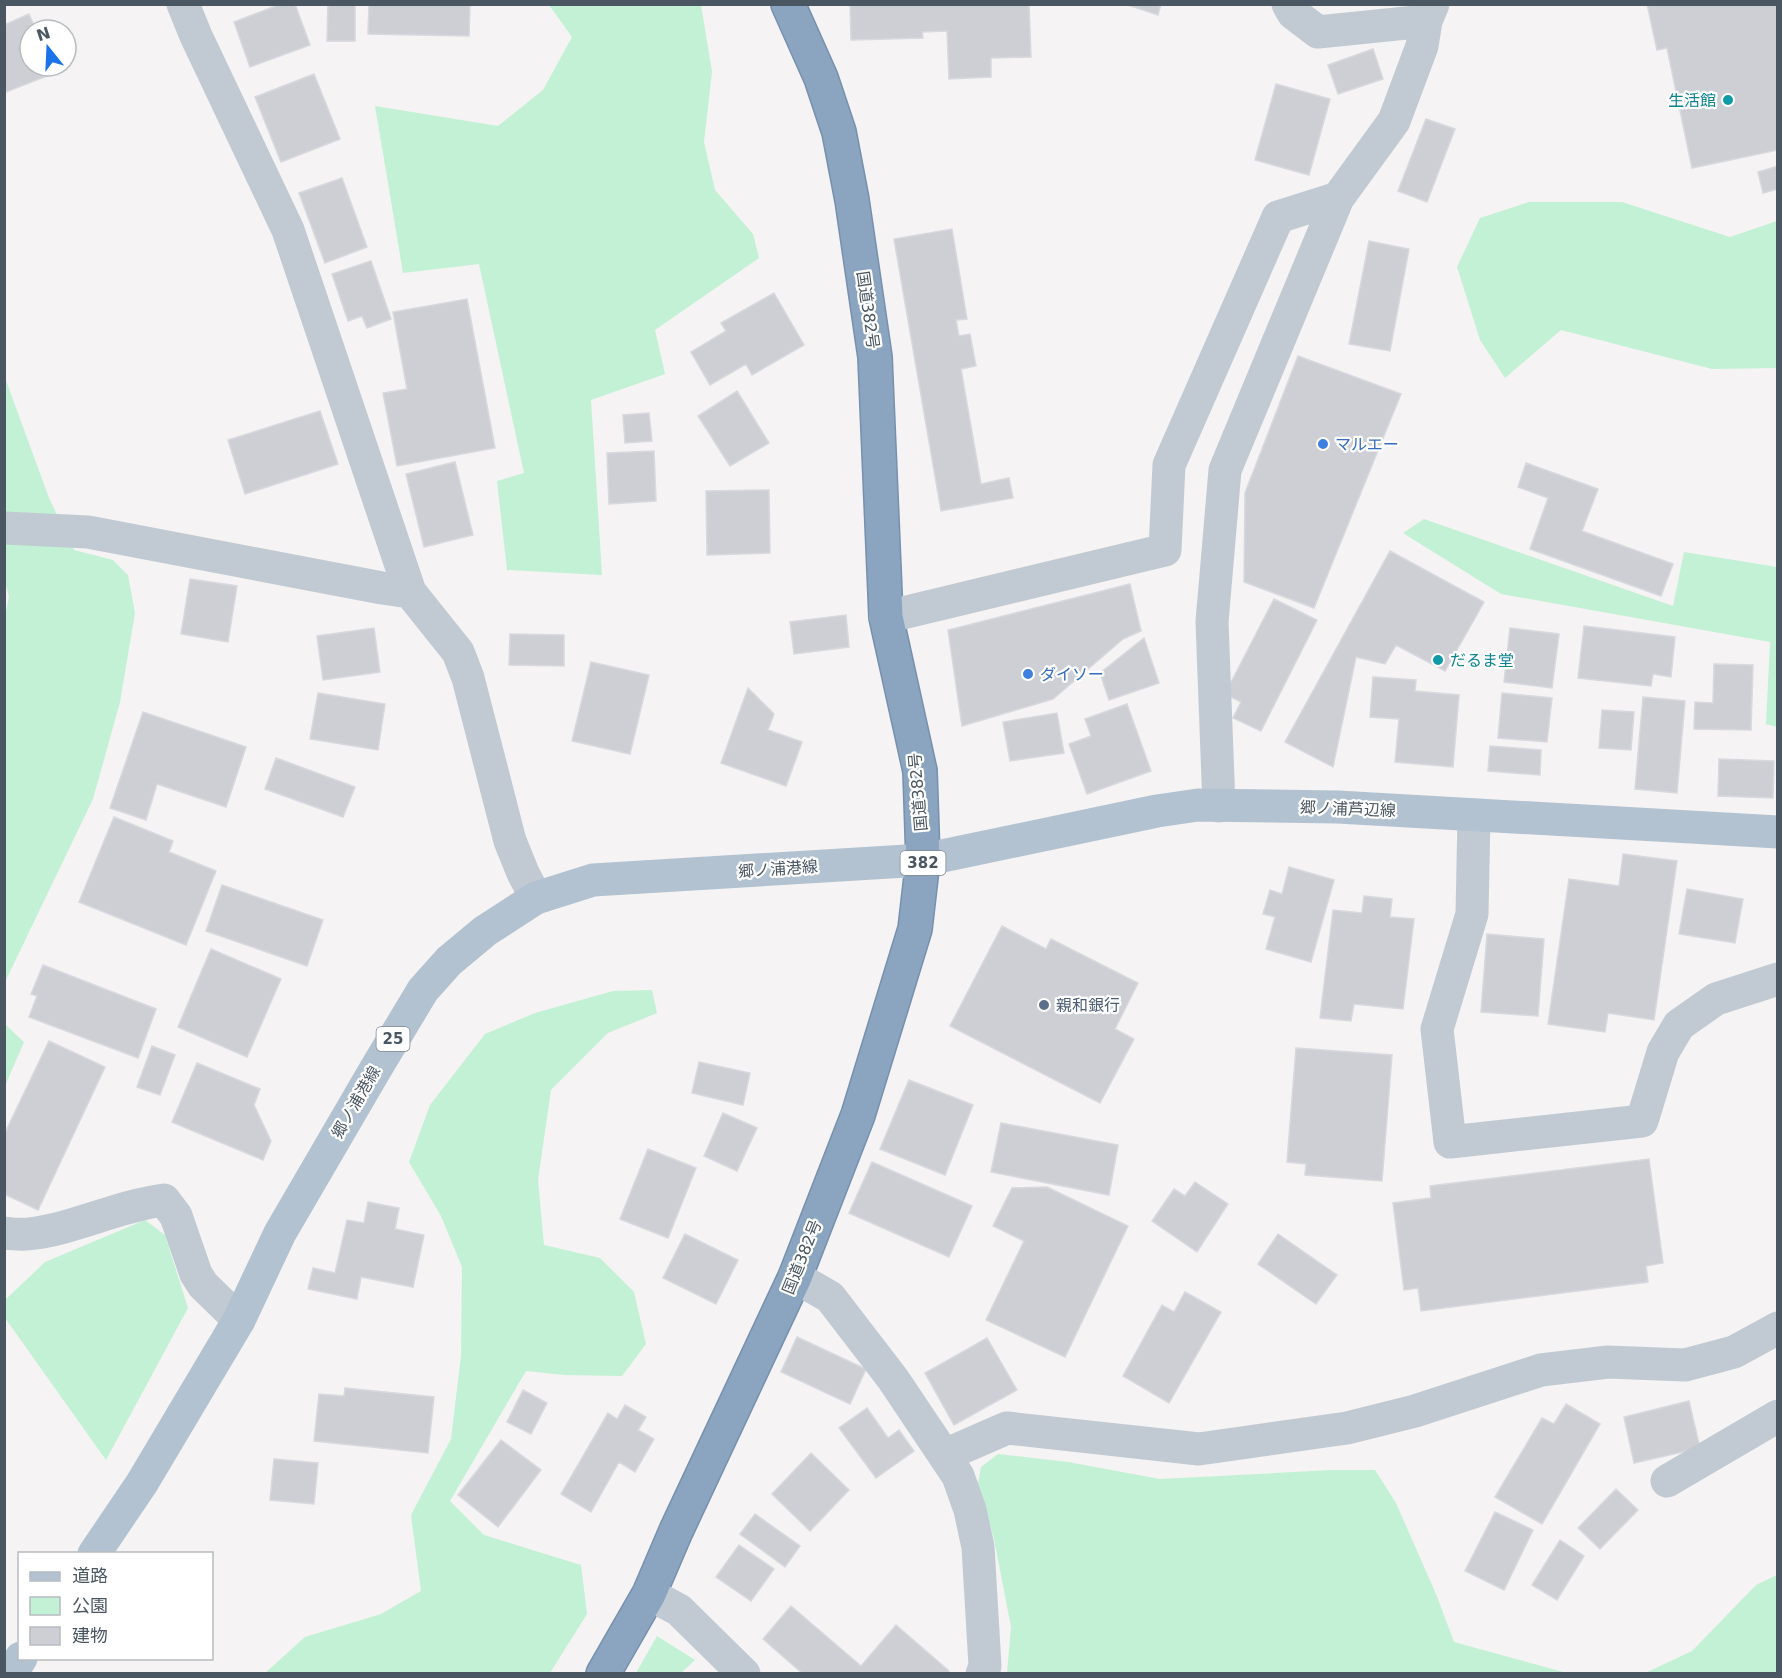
<svg xmlns="http://www.w3.org/2000/svg" width="1782" height="1678" viewBox="0 0 1782 1678" font-family="'DejaVu Sans','Noto Sans JP',sans-serif">
	<style>
		.green { fill: #c3f1d5 }
		.building { fill: #cdcfd5; stroke: #d7d9de; stroke-width: 1.5 }
		.lines { fill: none; stroke-linecap: round; stroke-linejoin: round }
		.highway-casing { stroke: #7690ad; stroke-width: 36 }
		.minor { stroke: #c1cad2; stroke-width: 33 }
		.major { stroke: #b3c2d1; stroke-width: 33 }
		.highway { stroke: #8ba5c1; stroke-width: 33 }
		.culture-dot { fill: #0f9aa8; stroke: #fff; stroke-width: 2 }
		.shop-dot { fill: #3f7fe0; stroke: #fff; stroke-width: 2 }
		.service-dot { fill: #5c6f8a; stroke: #fff; stroke-width: 2 }
		.labels { text-anchor: middle; dominant-baseline: central; stroke-width: 4.5; stroke-linejoin: round; paint-order: stroke }
		.shield { fill: #fff; stroke: #808990; stroke-width: 1.5 }
		.shield-label { font-size: 15px; font-weight: bold; fill: #4a5661 }
		.culture-label { font-size: 16px; fill: #0d838f; stroke: #fff; text-anchor: end }
		.street-label { font-size: 16px; fill: #4a5661; stroke: #fff }
		.shop-label { font-size: 16px; fill: #366cbe; stroke: #fff; text-anchor: start }
		.service-label { font-size: 16px; fill: #4e5e75; stroke: #fff; text-anchor: start }
	</style>
	<rect width="100%" height="100%" fill="#f5f3f3"/>
	<path class="green" d="M 549,5 L 701,5 L 712,72 L 704,142 L 715,190 L 753,234 L 759,258 L 655,330 L 665,374 L 591,400 L 602,575 L 507,570 L 497,481 L 524,473 L 479,264 L 403,273 L 375,106 L 498,126 L 543,90 L 572,37 Z
		M 1529,202 L 1622,202 L 1730,237 L 1777,221 L 1777,368 L 1712,369 L 1561,330 L 1505,378 L 1480,340 L 1457,267 L 1480,218 Z
		M 4,375 L 49,498 L 74,550 L 113,560 L 128,575 L 135,613 L 120,702 L 93,799 L 5,982 L 4,621 L 9,597 L 4,577 Z
		M 1424,519 L 1673,606 L 1684,552 L 1777,567 L 1777,727 L 1766,724 L 1770,642 L 1501,594 L 1403,533 Z
		M 652,990 L 657,1013 L 608,1033 L 551,1090 L 538,1180 L 544,1245 L 600,1258 L 634,1292 L 646,1344 L 622,1376 L 564,1375 L 526,1371 L 450,1501 L 484,1535 L 581,1565 L 587,1614 L 550,1673 L 265,1673 L 305,1637 L 381,1614 L 421,1591 L 411,1515 L 451,1439 L 461,1356 L 462,1267 L 441,1216 L 409,1162 L 430,1105 L 485,1034 L 535,1013 L 613,991 Z
		M 5,1024 L 24,1042 L 5,1086 Z
		M 145,1220 L 165,1235 L 188,1308 L 106,1460 L 5,1318 L 4,1301 L 45,1262 Z
		M 998,1454 L 1068,1462 L 1160,1479 L 1332,1470 L 1375,1470 L 1396,1503 L 1436,1594 L 1454,1642 L 1567,1673 L 1007,1673 L 1011,1627 L 994,1539 L 978,1483 L 981,1467 Z
		M 1777,1575 L 1777,1673 L 1645,1673 L 1692,1651 L 1756,1585 Z
		M 657,1636 L 695,1660 L 681,1673 L 636,1673 Z"/>
	<path class="building" d="M 281,4 L 295,4 L 310,45 L 250,67 L 234,22 Z
		M 328,4 L 355,4 L 355,41 L 327,41 Z
		M 369,4 L 470,4 L 469,36 L 368,34 Z
		M 850,4 L 1029,4 L 1031,57 L 991,58 L 991,77 L 949,79 L 947,31 L 922,32 L 923,38 L 851,40 Z
		M 1125,4 L 1161,4 L 1158,15 Z
		M 1647,4 L 1778,4 L 1778,150 L 1692,168 L 1667,48 L 1657,50 Z
		M 29,14 L 36,30 L 30,30 L 30,66 L 51,66 L 54,73 L 4,93 L 4,25 Z
		M 1373,49 L 1383,79 L 1338,94 L 1328,65 Z
		M 314,74 L 340,139 L 281,162 L 255,97 Z
		M 1276,84 L 1330,99 L 1309,175 L 1255,160 Z
		M 1426,119 L 1455,129 L 1427,202 L 1398,191 Z
		M 1778,166 L 1778,189 L 1763,193 L 1758,172 Z
		M 342,178 L 367,247 L 325,263 L 299,193 Z
		M 952,229 L 967,319 L 956,320 L 959,336 L 970,334 L 976,366 L 961,369 L 981,484 L 1009,478 L 1013,498 L 941,511 L 894,239 Z
		M 1369,241 L 1409,249 L 1390,351 L 1349,344 Z
		M 371,261 L 391,319 L 367,328 L 362,316 L 348,321 L 332,274 Z
		M 774,293 L 804,345 L 752,375 L 746,364 L 710,385 L 691,352 L 726,331 L 721,323 Z
		M 467,299 L 495,448 L 397,466 L 383,393 L 407,389 L 393,312 Z
		M 1298,356 L 1401,394 L 1314,608 L 1244,582 L 1245,493 Z
		M 737,391 L 769,443 L 730,466 L 698,416 Z
		M 320,411 L 338,464 L 245,494 L 228,440 Z
		M 649,413 L 652,441 L 625,443 L 623,415 Z
		M 654,451 L 656,501 L 609,504 L 607,453 Z
		M 455,462 L 473,535 L 424,547 L 406,474 Z
		M 1526,463 L 1598,489 L 1582,531 L 1673,564 L 1661,596 L 1530,549 L 1548,498 L 1518,487 Z
		M 769,490 L 770,553 L 707,555 L 706,491 Z
		M 1390,551 L 1484,602 L 1445,671 L 1396,645 L 1385,664 L 1356,657 L 1333,767 L 1285,742 Z
		M 190,579 L 237,586 L 228,642 L 181,634 Z
		M 1130,584 L 1141,631 L 1123,639 L 1053,699 L 962,726 L 948,630 Z
		M 1274,599 L 1317,620 L 1261,731 L 1233,718 L 1241,702 L 1225,694 Z
		M 846,615 L 849,647 L 794,654 L 790,622 Z
		M 1584,626 L 1675,637 L 1671,677 L 1653,674 L 1651,686 L 1578,678 Z
		M 374,628 L 380,672 L 323,680 L 317,636 Z
		M 1510,628 L 1559,634 L 1552,688 L 1504,682 Z
		M 510,634 L 564,635 L 564,666 L 509,665 Z
		M 1144,638 L 1159,683 L 1109,700 L 1100,673 Z
		M 591,662 L 649,675 L 630,754 L 572,741 Z
		M 1714,664 L 1753,665 L 1751,730 L 1694,729 L 1695,702 L 1713,703 Z
		M 1373,677 L 1416,680 L 1415,691 L 1459,695 L 1453,767 L 1395,762 L 1399,719 L 1370,717 Z
		M 748,688 L 774,714 L 768,730 L 802,742 L 786,786 L 721,763 Z
		M 318,693 L 385,704 L 378,750 L 310,739 Z
		M 1502,693 L 1552,698 L 1547,742 L 1498,738 Z
		M 1643,697 L 1685,701 L 1677,793 L 1635,789 Z
		M 1127,704 L 1151,771 L 1087,794 L 1069,744 L 1091,736 L 1085,719 Z
		M 1602,710 L 1634,712 L 1631,750 L 1599,748 Z
		M 143,712 L 246,747 L 226,807 L 157,784 L 146,820 L 110,808 Z
		M 1057,713 L 1064,753 L 1010,761 L 1003,722 Z
		M 1490,746 L 1541,750 L 1540,775 L 1488,771 Z
		M 276,758 L 355,787 L 343,817 L 265,789 Z
		M 1719,759 L 1774,761 L 1773,798 L 1718,796 Z
		M 114,817 L 173,841 L 169,852 L 216,871 L 186,945 L 79,902 Z
		M 1623,854 L 1677,861 L 1654,1020 L 1608,1013 L 1605,1032 L 1548,1024 L 1569,879 L 1619,886 Z
		M 1289,867 L 1334,880 L 1311,962 L 1266,949 L 1275,917 L 1263,914 L 1270,890 L 1282,894 Z
		M 222,885 L 323,920 L 307,966 L 206,931 Z
		M 1687,889 L 1743,899 L 1735,943 L 1679,934 Z
		M 1364,896 L 1392,899 L 1390,917 L 1414,919 L 1403,1009 L 1354,1004 L 1351,1021 L 1320,1018 L 1333,910 L 1362,913 Z
		M 1002,926 L 1046,949 L 1051,939 L 1138,983 L 1115,1029 L 1134,1039 L 1100,1103 L 950,1026 Z
		M 1487,934 L 1544,939 L 1538,1016 L 1481,1012 Z
		M 211,949 L 281,979 L 247,1057 L 178,1027 Z
		M 43,965 L 156,1009 L 138,1058 L 29,1017 L 37,996 L 31,994 Z
		M 49,1041 L 105,1067 L 38,1210 L 4,1194 L 4,1135 Z
		M 152,1046 L 175,1055 L 160,1095 L 137,1087 Z
		M 1296,1048 L 1392,1055 L 1382,1181 L 1305,1175 L 1306,1164 L 1287,1162 Z
		M 699,1062 L 750,1073 L 743,1105 L 692,1093 Z
		M 197,1063 L 260,1089 L 254,1105 L 271,1141 L 263,1160 L 172,1122 Z
		M 909,1080 L 973,1105 L 945,1175 L 880,1149 Z
		M 723,1113 L 757,1128 L 737,1171 L 704,1156 Z
		M 1001,1123 L 1118,1145 L 1109,1195 L 991,1172 Z
		M 648,1149 L 696,1168 L 668,1238 L 620,1219 Z
		M 1649,1159 L 1663,1263 L 1646,1266 L 1648,1282 L 1421,1311 L 1418,1288 L 1404,1290 L 1393,1203 L 1431,1198 L 1430,1186 Z
		M 872,1162 L 972,1206 L 949,1257 L 849,1213 Z
		M 1195,1182 L 1228,1204 L 1197,1252 L 1152,1221 L 1174,1189 L 1185,1196 Z
		M 1047,1187 L 1128,1226 L 1065,1357 L 986,1320 L 1024,1241 L 993,1226 L 1012,1188 Z
		M 368,1202 L 399,1208 L 395,1229 L 424,1235 L 413,1287 L 361,1277 L 357,1299 L 308,1289 L 313,1268 L 335,1273 L 347,1220 L 364,1223 Z
		M 685,1234 L 738,1260 L 716,1304 L 663,1278 Z
		M 1278,1234 L 1337,1275 L 1316,1304 L 1258,1264 Z
		M 1185,1292 L 1221,1312 L 1169,1403 L 1123,1376 L 1162,1305 L 1174,1312 Z
		M 797,1337 L 866,1369 L 850,1404 L 781,1372 Z
		M 987,1338 L 1017,1390 L 954,1425 L 925,1373 Z
		M 345,1388 L 434,1397 L 428,1453 L 314,1441 L 319,1394 L 344,1396 Z
		M 523,1390 L 547,1403 L 531,1434 L 507,1422 Z
		M 1689,1401 L 1700,1448 L 1634,1463 L 1624,1417 Z
		M 1566,1404 L 1600,1424 L 1542,1524 L 1495,1497 L 1542,1418 L 1554,1424 Z
		M 625,1405 L 646,1417 L 638,1430 L 654,1439 L 635,1472 L 619,1462 L 591,1512 L 561,1494 L 608,1413 L 617,1419 Z
		M 867,1408 L 888,1438 L 899,1430 L 914,1451 L 876,1478 L 839,1428 Z
		M 501,1440 L 541,1470 L 498,1527 L 458,1495 Z
		M 811,1453 L 849,1490 L 810,1531 L 772,1494 Z
		M 274,1459 L 318,1463 L 314,1504 L 270,1500 Z
		M 1616,1489 L 1638,1510 L 1600,1549 L 1578,1528 Z
		M 1495,1512 L 1533,1530 L 1504,1590 L 1465,1571 Z
		M 755,1514 L 800,1546 L 785,1567 L 740,1534 Z
		M 1560,1540 L 1584,1556 L 1557,1600 L 1532,1585 Z
		M 739,1545 L 774,1569 L 751,1601 L 716,1577 Z
		M 791,1606 L 861,1666 L 896,1625 L 949,1671 L 947,1674 L 803,1674 L 763,1639 Z"/>
	<g class="lines">
		<defs>
			<path id="highway" d="M 603,1674 L 649,1594 L 676,1531 L 795,1277 L 858,1115 L 915,929 L 923,860 L 920,771 L 886,617 L 875,357 L 852,200 L 839,132 L 821,78 L 788,4"/>
		</defs>
		<use href="#highway" class="highway-casing"/>
		<path class="minor" d="M 183,4 L 196,36 L 288,230 L 410,592 L 458,652 L 468,678 L 510,841 L 523,873 L 536,898
			M 1288,4 L 1293,13 L 1318,32 L 1426,21
			M 4,528 L 88,532 L 382,588 L 410,592
			M 886,617 L 1165,550 L 1169,465 L 1278,217 L 1338,198
			M 1219,806 L 1212,622 L 1225,470 L 1338,198 L 1394,121 L 1422,46 L 1426,21 L 1433,4
			M 1474,815 L 1472,914 L 1437,1029 L 1450,1142 L 1642,1121 L 1663,1052 L 1679,1025 L 1716,999 L 1778,979
			M 4,1233 C 12,1234 20,1235 28,1234 C 75,1229 117,1206 164,1200 L 176,1216 L 196,1274 L 203,1285 L 239,1320
			M 795,1277 L 830,1297 L 893,1379 L 958,1476 L 970,1510 L 978,1547 L 985,1666 L 982,1674
			M 945,1455 L 1007,1428 L 1199,1449 L 1347,1428 L 1415,1411 L 1541,1370 L 1608,1362 L 1685,1365 L 1734,1352 L 1778,1328
			M 1667,1481 L 1778,1416
			M 649,1594 L 679,1610 L 744,1674"/>
		<path class="major" d="M 94,1554 L 142,1483 L 239,1320 L 280,1233 L 375,1070 L 423,990 L 449,961 L 485,931 L 536,898 L 593,880 L 923,860 L 1157,811 L 1198,805 L 1338,807 L 1778,832
			M 11,1674 L 21,1658"/>
		<use href="#highway" class="highway"/>
	</g>
	<g class="culture-dot">
		<circle cx="1728" cy="100" r="6"/>
		<circle cx="1438" cy="660" r="6"/>
	</g>
	<g class="shop-dot">
		<circle cx="1323" cy="444" r="6"/>
		<circle cx="1028" cy="674" r="6"/>
	</g>
	<circle class="service-dot" cx="1044" cy="1005" r="6"/>
	<g class="labels">
		<g class="shield">
			<rect x="900.5" y="851" width="45" height="24" rx="4.5"/>
			<rect x="376.5" y="1027" width="33" height="24" rx="4.5"/>
		</g>
		<g class="shield-label">
			<text x="923" y="863">382</text>
			<text x="393" y="1039">25</text>
		</g>
		<g class="culture-label">
			<text x="1716" y="100">生活館</text>
			<text x="1450" y="660" text-anchor="start">だるま堂</text>
		</g>
		<g class="street-label">
			<text transform="translate(868 310) rotate(82)">国道382号</text>
			<text transform="translate(918 792) rotate(-95)">国道382号</text>
			<text transform="translate(1348 809) rotate(2)">郷ノ浦芦辺線</text>
			<text transform="translate(778 869) rotate(-4)">郷ノ浦港線</text>
			<text transform="translate(356 1102) rotate(-60)">郷ノ浦港線</text>
			<text transform="translate(802 1257) rotate(-68)">国道382号</text>
		</g>
		<g class="shop-label">
			<text x="1335" y="444">マルエー</text>
			<text x="1040" y="674">ダイソー</text>
		</g>
		<g class="service-label">
			<text x="1056" y="1005">親和銀行</text>
		</g>
	</g>
	<rect width="1782" height="1678" fill="none" stroke="#4a5661" stroke-width="12"/>
	<rect x="18" y="1552" width="195" height="108" fill="#ffffff" stroke="#b7bbc0" stroke-width="1.5"/>
	<rect x="30" y="1572" width="30" height="9" fill="#b3c2d1" stroke="#b7bbc0" stroke-width="1.5"/>
	<text x="72" y="1582" font-size="18" fill="#4a5661">道路</text>
	<rect x="30" y="1597" width="30" height="18" fill="#c3f1d5" stroke="#b7bbc0" stroke-width="1.5"/>
	<text x="72" y="1612" font-size="18" fill="#4a5661">公園</text>
	<rect x="30" y="1627" width="30" height="18" fill="#cdcfd5" stroke="#b7bbc0" stroke-width="1.5"/>
	<text x="72" y="1642" font-size="18" fill="#4a5661">建物</text>
	<g transform="translate(48 48) rotate(342)"><circle r="28" fill="#ffffff" stroke="#b7bbc0" stroke-width="1.5"/>
	<path d="M0-4.5L10 22L0 15L-10 22Z" fill="#1a73e8"/>
	<text y="-9" font-size="16" font-weight="bold" text-anchor="middle" fill="#4a5661">N</text>
	</g>
</svg>
